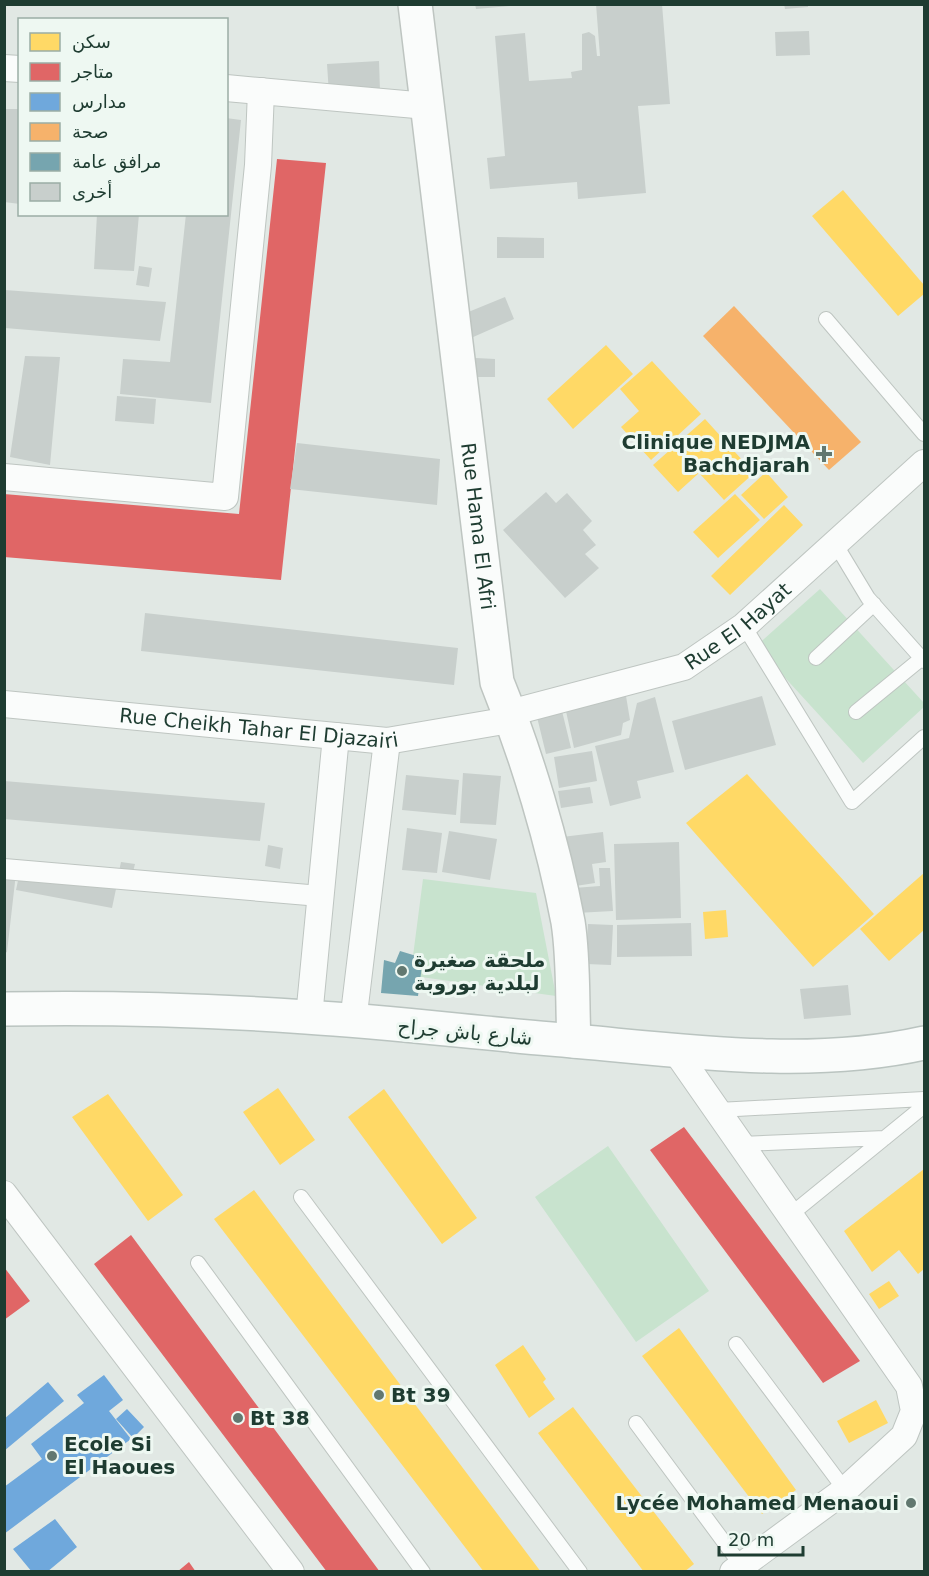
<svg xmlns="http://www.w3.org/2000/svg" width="929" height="1576" viewBox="0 0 929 1576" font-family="'DejaVu Sans','Noto Sans Arabic',sans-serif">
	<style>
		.green { fill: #c8e3ce }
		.homes { fill: #ffd966 }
		.shops { fill: #e06666 }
		.schools { fill: #6fa8dc }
		.health { fill: #f6b26b }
		.public { fill: #76a5af }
		.building { fill: #c8cfcc }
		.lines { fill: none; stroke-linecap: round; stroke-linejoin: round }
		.service-casing { stroke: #bec5c1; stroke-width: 16 }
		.pedestrian-casing { stroke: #bec5c1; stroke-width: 22 }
		.minor-casing { stroke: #bec5c1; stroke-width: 28 }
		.tertiary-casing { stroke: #bec5c1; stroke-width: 36 }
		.secondary-casing { stroke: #bac4c0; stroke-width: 36 }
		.service { stroke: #fafcfb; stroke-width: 14 }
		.pedestrian { stroke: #fafcfb; stroke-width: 20 }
		.minor { stroke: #fafcfb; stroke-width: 26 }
		.tertiary { stroke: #fafcfb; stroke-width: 33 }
		.secondary { stroke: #fafcfb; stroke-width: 33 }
		.poi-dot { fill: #627870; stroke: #eef8f2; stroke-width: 2 }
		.labels { text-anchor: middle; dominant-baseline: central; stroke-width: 6; stroke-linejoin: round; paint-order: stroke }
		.poi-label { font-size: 20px; font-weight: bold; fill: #1e3c31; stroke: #eef8f2; text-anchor: start }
		.street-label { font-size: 20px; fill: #1e3c31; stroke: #eef8f2 }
	</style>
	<rect width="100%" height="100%" fill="#e1e8e4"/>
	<path class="green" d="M 820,589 L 924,703 L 924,707 L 863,763 L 756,646 Z
		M 423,879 L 536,893 L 556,996 L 421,977 L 410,979 Z
		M 608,1146 L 709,1291 L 636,1342 L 535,1197 Z"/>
	<path class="homes" d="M 843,190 L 924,285 L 924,294 L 898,316 L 812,216 Z
		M 606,345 L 633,374 L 573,429 L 547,399 Z
		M 652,361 L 701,414 L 651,460 L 621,427 L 639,411 L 620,389 Z
		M 705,419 L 754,473 L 724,500 L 699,473 L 678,492 L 653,465 Z
		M 766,472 L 788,497 L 764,519 L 741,495 Z
		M 735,494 L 760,520 L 718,558 L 693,532 Z
		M 784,505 L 803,525 L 730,595 L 711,576 Z
		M 747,774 L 874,914 L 813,967 L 686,823 Z
		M 924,873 L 924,930 L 889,961 L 860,929 Z
		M 726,910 L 728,937 L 705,939 L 703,912 Z
		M 278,1088 L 315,1140 L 280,1165 L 243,1112 Z
		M 384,1089 L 477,1218 L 442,1244 L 348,1117 Z
		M 108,1094 L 183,1195 L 148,1221 L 72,1117 Z
		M 924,1169 L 924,1269 L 918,1274 L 899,1250 L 872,1272 L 844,1231 Z
		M 254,1190 L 541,1572 L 484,1572 L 214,1219 Z
		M 889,1281 L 899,1296 L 879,1309 L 869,1294 Z
		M 679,1328 L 796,1490 L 762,1514 L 642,1356 Z
		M 523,1345 L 546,1379 L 543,1382 L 555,1399 L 529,1418 L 495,1365 Z
		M 876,1400 L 888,1423 L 849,1443 L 837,1421 Z
		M 573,1407 L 694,1564 L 684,1572 L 644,1572 L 538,1433 Z"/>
	<path class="shops" d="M 277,159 L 326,163 L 281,580 L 4,557 L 4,494 L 239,514 Z
		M 684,1127 L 860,1361 L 823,1383 L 650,1150 Z
		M 131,1235 L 380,1572 L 327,1572 L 94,1264 Z
		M 4,1267 L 30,1301 L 4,1320 Z
		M 189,1562 L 196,1572 L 177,1572 Z"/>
	<path class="schools" d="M 104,1375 L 123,1400 L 109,1411 L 131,1439 L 4,1534 L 4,1487 L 42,1459 L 31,1444 L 84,1403 L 77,1395 Z
		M 48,1382 L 64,1401 L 4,1451 L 4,1419 Z
		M 127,1409 L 144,1427 L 133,1438 L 116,1419 Z
		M 55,1519 L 77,1547 L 47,1572 L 32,1572 L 13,1549 Z"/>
	<path class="health" d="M 734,306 L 861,442 L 829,470 L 703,336 Z"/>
	<path class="public" d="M 400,951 L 423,958 L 418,996 L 381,993 L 384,960 L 395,963 Z"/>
	<path class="building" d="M 475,4 L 510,4 L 510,6 L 476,9 Z
		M 596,4 L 662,4 L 670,104 L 638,106 L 646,193 L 578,199 L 577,182 L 490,189 L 487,158 L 505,156 L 495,36 L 525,33 L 529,81 L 572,78 L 571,72 L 582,70 L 582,34 L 589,32 L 595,36 L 597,56 L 600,56 Z
		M 784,4 L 808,4 L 808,7 L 785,9 Z
		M 809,31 L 810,55 L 776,56 L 775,32 Z
		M 379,61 L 380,91 L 329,94 L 327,64 Z
		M 4,109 L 20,109 L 20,204 L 4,202 Z
		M 226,118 L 241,120 L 211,403 L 120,394 L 123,359 L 170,362 L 186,214 L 226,214 Z
		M 97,214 L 139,214 L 134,271 L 94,269 Z
		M 497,237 L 544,238 L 544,258 L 497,258 Z
		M 139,266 L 152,268 L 149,287 L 136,285 Z
		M 5,290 L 166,302 L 160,341 L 5,328 Z
		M 505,297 L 514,319 L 471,338 L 461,315 Z
		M 25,356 L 60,357 L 50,465 L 10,457 Z
		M 476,358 L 495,359 L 495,377 L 476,377 Z
		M 117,396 L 156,399 L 154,424 L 115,421 Z
		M 297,443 L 440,459 L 437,505 L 290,489 Z
		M 546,492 L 556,503 L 567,493 L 592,521 L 583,530 L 596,545 L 585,554 L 599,568 L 565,598 L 503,530 Z
		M 145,613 L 458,648 L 454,685 L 141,651 Z
		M 625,690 L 630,720 L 623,723 L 621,735 L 574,748 L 564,702 Z
		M 762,696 L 776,745 L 685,770 L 672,721 Z
		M 655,697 L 674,772 L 637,781 L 641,798 L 610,806 L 595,746 L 629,738 L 637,703 Z
		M 562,711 L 571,748 L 546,754 L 537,717 Z
		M 592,751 L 597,781 L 559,788 L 554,757 Z
		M 463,773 L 501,776 L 496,825 L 460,823 Z
		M 406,775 L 459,780 L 456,815 L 402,810 Z
		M 4,781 L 265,803 L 260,841 L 4,819 Z
		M 590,787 L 593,803 L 561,808 L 558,791 Z
		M 407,828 L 442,833 L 437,873 L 402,870 Z
		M 449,831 L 497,839 L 490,880 L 442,872 Z
		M 603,832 L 606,862 L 592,864 L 595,883 L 569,887 L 562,837 Z
		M 679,842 L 681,918 L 616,920 L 614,844 Z
		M 268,845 L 283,848 L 280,869 L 265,866 Z
		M 121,862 L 135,864 L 130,884 L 117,881 Z
		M 599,868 L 610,868 L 613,911 L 576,913 L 574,888 L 600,886 Z
		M 5,870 L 14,871 L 15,882 L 7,952 L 5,953 Z
		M 20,871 L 116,889 L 112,908 L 16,890 Z
		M 691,923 L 692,956 L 617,957 L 617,925 Z
		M 588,924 L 613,925 L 611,965 L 586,964 Z
		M 848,985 L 851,1015 L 804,1019 L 800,989 Z"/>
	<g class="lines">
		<defs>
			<path id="service" d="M 826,319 L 924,434
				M 836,545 L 868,598 L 924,661
				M 744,626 L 852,802 L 924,737
				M 816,658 L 874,604
				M 856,712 L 922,658
				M 718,1110 L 924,1099
				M 741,1144 L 885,1138
				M 301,1197 L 580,1572
				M 789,1216 L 924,1106
				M 198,1263 L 423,1572
				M 736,1344 L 845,1490
				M 636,1423 L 741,1565"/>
			<path id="pedestrian" d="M 4,869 L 320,896"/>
			<g id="minor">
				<path d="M 4,68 L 20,69"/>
				<path d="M 226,88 L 427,106"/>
				<path d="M 4,477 L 225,497 L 258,165 L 261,91"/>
				<path id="s1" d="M 4,704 L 387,741 L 498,722 L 510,713 L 684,667 L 744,626 L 924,463"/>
				<path d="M 309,1017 L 336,736"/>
				<path d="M 353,1022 L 387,741"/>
				<path d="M 675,1050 L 909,1386 L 914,1411 L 904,1436 L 845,1490 L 733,1572"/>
				<path d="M 4,1194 L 291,1572"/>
			</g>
			<g id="tertiary">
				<path id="s2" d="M 415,4 L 497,682 C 527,756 553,843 568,922 C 574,959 572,1003 574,1041"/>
			</g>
			<path id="secondary" d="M 4,1009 C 105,1007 206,1010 306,1017 C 387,1022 469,1032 551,1039 C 673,1049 803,1070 924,1043"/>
		</defs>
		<use href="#service" class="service-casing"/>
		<use href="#pedestrian" class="pedestrian-casing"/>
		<use href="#minor" class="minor-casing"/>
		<use href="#tertiary" class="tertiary-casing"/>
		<use href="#secondary" class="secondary-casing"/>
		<use href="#service" class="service"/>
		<use href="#pedestrian" class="pedestrian"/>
		<use href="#minor" class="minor"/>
		<use href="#tertiary" class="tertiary"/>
		<use href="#secondary" class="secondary"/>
	</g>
	<g class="poi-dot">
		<path d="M821 445h6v6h6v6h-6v6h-6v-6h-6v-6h6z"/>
		<circle cx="402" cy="971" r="6"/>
		<circle cx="379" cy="1395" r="6"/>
		<circle cx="238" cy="1418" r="6"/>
		<circle cx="52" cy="1456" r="6"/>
		<circle cx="911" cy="1503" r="6"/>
	</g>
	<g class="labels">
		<g class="poi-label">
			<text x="810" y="442" text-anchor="end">Clinique NEDJMA<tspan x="810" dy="23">Bachdjarah</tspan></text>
			<text x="414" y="960">ملحقة صغيرة<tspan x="414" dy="23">لبلدية بوروبة</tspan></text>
			<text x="391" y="1395">Bt 39</text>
			<text x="250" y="1418">Bt 38</text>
			<text x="64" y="1444">Ecole Si<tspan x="64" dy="23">El Haoues</tspan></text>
			<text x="899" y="1503" text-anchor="end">Lycée Mohamed Menaoui</text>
		</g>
		<g class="street-label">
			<text stroke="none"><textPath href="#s2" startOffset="526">Rue Hama El Afri</textPath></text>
			<text stroke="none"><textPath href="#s1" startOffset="760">Rue El Hayat</textPath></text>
			<text stroke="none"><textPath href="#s1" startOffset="256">Rue Cheikh Tahar El Djazairi</textPath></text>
			<text transform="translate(465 1032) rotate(5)">شارع باش جراح</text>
		</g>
	</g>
	<rect width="929" height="1576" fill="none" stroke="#1e3c31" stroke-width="12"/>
	<rect x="18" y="18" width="210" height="198" fill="#eef8f2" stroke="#9bada5" stroke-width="1.5"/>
	<rect x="30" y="33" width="30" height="18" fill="#ffd966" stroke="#9bada5" stroke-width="1.5"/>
	<text x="72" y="48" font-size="18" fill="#1e3c31">سكن</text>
	<rect x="30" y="63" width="30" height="18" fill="#e06666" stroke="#9bada5" stroke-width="1.5"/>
	<text x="72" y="78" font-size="18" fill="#1e3c31">متاجر</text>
	<rect x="30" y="93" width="30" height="18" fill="#6fa8dc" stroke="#9bada5" stroke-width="1.5"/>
	<text x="72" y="108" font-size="18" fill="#1e3c31">مدارس</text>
	<rect x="30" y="123" width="30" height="18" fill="#f6b26b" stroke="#9bada5" stroke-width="1.5"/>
	<text x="72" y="138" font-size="18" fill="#1e3c31">صحة</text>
	<rect x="30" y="153" width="30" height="18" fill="#76a5af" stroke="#9bada5" stroke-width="1.5"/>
	<text x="72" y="168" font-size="18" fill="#1e3c31">مرافق عامة</text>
	<rect x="30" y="183" width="30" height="18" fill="#c8cfcc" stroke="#9bada5" stroke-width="1.5"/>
	<text x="72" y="198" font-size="18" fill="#1e3c31">أخرى</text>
	<path d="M719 1546v9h84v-9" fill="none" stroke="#1e3c31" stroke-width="3"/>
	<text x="728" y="1546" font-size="18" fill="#1e3c31" stroke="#eef8f2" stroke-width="4.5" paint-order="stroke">20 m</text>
</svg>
